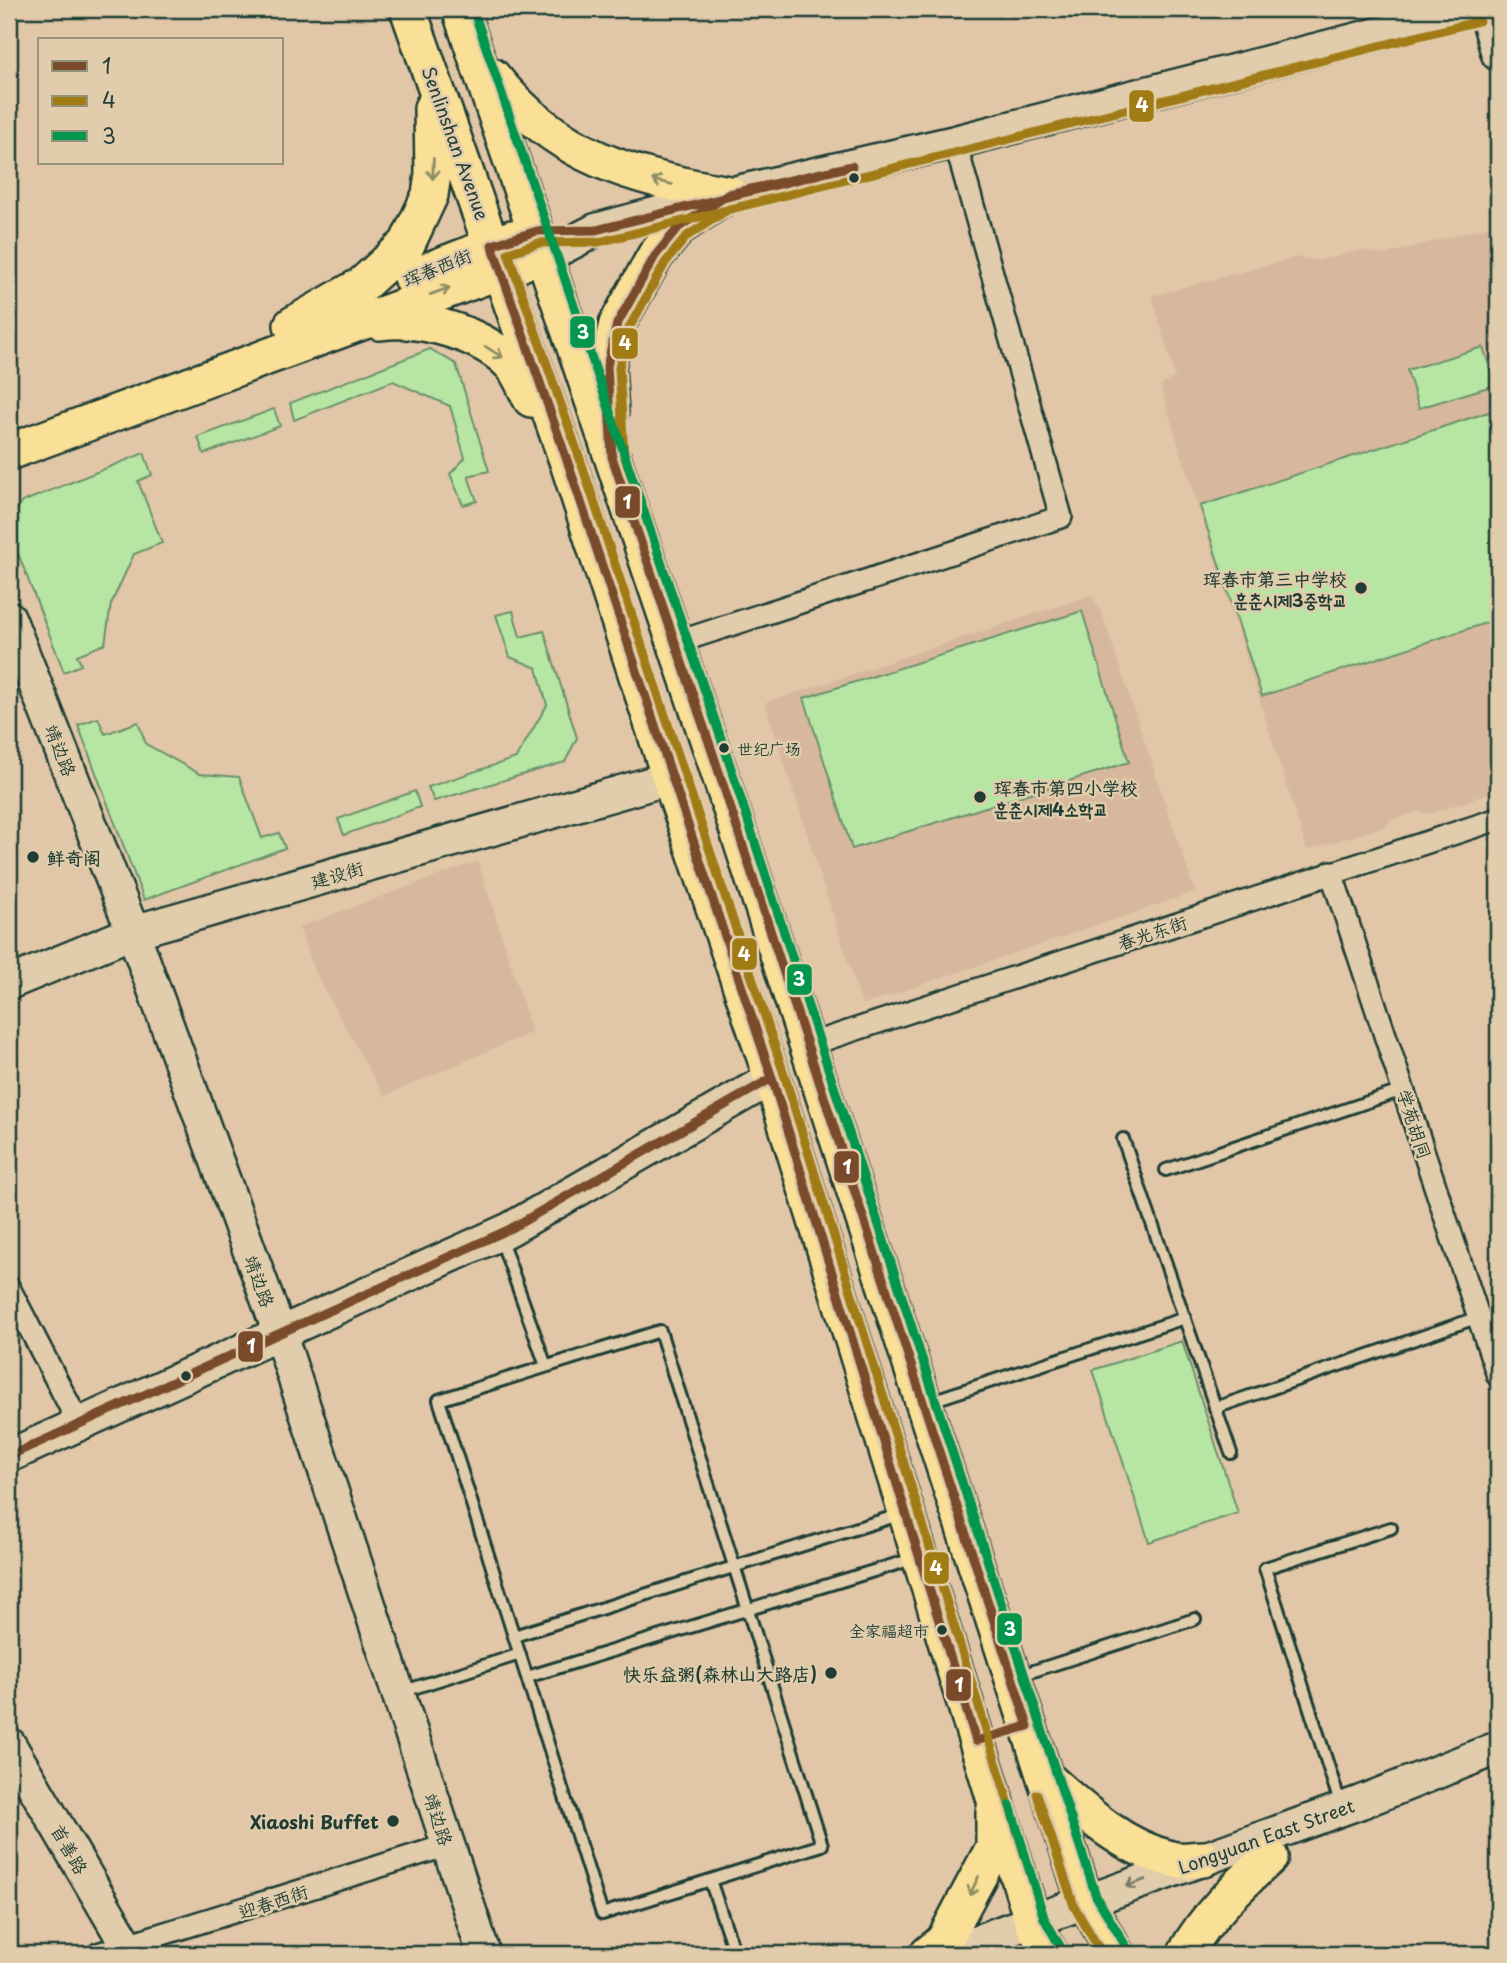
<svg xmlns="http://www.w3.org/2000/svg" width="1507" height="1963" viewBox="0 0 1507 1963" font-family="'Playpen Sans','LXGW WenKai TC','Poor Story',sans-serif">
	<style>
		.built { fill: #d7b89d }
		.green { fill: #b7e5a3; stroke: #6b916c; stroke-width: 2 }
		.lines { fill: none; stroke-linecap: round; stroke-linejoin: round }
		.lane-casing { stroke: #1f3d34; stroke-width: 16 }
		.street-casing { stroke: #1f3d34; stroke-width: 26 }
		.secondary-casing { stroke: #1f3d34; stroke-width: 37 }
		.primary-casing { stroke: #1f3d34; stroke-width: 40 }
		.lane { stroke: #e1ccab; stroke-width: 10 }
		.street { stroke: #e1ccab; stroke-width: 21 }
		.secondary { stroke: #e1ccab; stroke-width: 32 }
		.primary { stroke: #fadf96; stroke-width: 35 }
		.bus-1-casing { stroke: #e1ccab; stroke-width: 14 }
		.bus-2-casing { stroke: #e1ccab; stroke-width: 14 }
		.bus-3-casing { stroke: #e1ccab; stroke-width: 14 }
		.bus-1 { stroke: #7a4b2a; stroke-width: 9 }
		.bus-2 { stroke: #a17c15; stroke-width: 9 }
		.bus-3 { stroke: #05964d; stroke-width: 9 }
		.oneway { stroke: #8c8e65 }
		.oneway2 { stroke: #767d6a }
		.bus-dot { fill: #1f3d34; stroke: #e1ccab; stroke-width: 2.5 }
		.labels { text-anchor: middle; dominant-baseline: central; stroke-width: 5; stroke-linejoin: round; paint-order: stroke }
		.bus-label { font-size: 16px; fill: #1f3d34; stroke: #e1ccab; text-anchor: start }
		.street-label { font-size: 18px; fill: #1f3d34; stroke: #e1ccab }
		.poi-label { font-size: 18px; font-weight: bold; fill: #1f3d34; stroke: #e1ccab; text-anchor: end }
		.line-badge { stroke: #e1ccab; stroke-width: 2.5 }
		.badge-label { font-size: 19px; text-anchor: middle; font-weight: bold; fill: #fff }
	</style>
	<rect width="100%" height="100%" fill="#e1c6a7"/>
	<filter id="ink" filterUnits="userSpaceOnUse"><feTurbulence type="fractalNoise" baseFrequency=".0143" numOctaves="2"/><feDisplacementMap in="SourceGraphic" scale="14" xChannelSelector="R" yChannelSelector="G"/><feConvolveMatrix kernelMatrix="1 2 1 2 8 2 1 2 1" color-interpolation-filters="sRGB"/></filter>
	<g filter="url(#ink)">
		<path class="built" d="M 1498,224 L 1498,790 L 1432,813 L 1416,812 L 1390,820 L 1387,826 L 1307,850 L 1160,386 L 1175,377 L 1152,296 L 1298,257 L 1317,261 L 1363,250 L 1383,255 Z
			M 1092,595 L 1101,611 L 1195,892 L 862,1005 L 765,703 Z
			M 478,861 L 532,1032 L 384,1096 L 317,976 L 299,927 Z"/>
		<path class="green" d="M 1483,347 L 1495,385 L 1419,408 L 1407,370 Z
			M 430,349 L 456,364 L 489,471 L 468,476 L 477,501 L 463,505 L 450,474 L 465,458 L 450,406 L 393,381 L 294,420 L 290,403 Z
			M 274,409 L 280,426 L 204,454 L 198,437 Z
			M 1498,409 L 1498,619 L 1262,696 L 1200,506 Z
			M 144,453 L 152,475 L 138,481 L 162,543 L 134,554 L 111,604 L 105,644 L 77,655 L 81,665 L 64,672 L 9,530 L 9,522 L 22,502 Z
			M 513,611 L 520,637 L 544,631 L 577,738 L 565,762 L 434,801 L 428,787 L 516,758 L 547,705 L 537,668 L 510,657 L 496,615 Z
			M 1082,611 L 1129,762 L 852,849 L 804,698 Z
			M 98,718 L 105,734 L 138,722 L 146,744 L 200,774 L 239,777 L 262,838 L 279,833 L 285,848 L 144,900 L 78,725 Z
			M 415,791 L 420,807 L 344,835 L 338,819 Z
			M 1182,1341 L 1238,1513 L 1149,1542 L 1093,1370 Z"/>
		<g class="lines">
			<defs>
				<path id="lane" d="M 1123,1139 L 1231,1453
					M 1166,1170 L 1403,1090
					M 500,1237 L 546,1366
					M 660,1331 L 822,1845 L 602,1914 L 439,1400 Z
					M 928,1402 L 1185,1318
					M 1215,1408 L 1479,1317
					M 514,1636 L 902,1514
					M 1018,1676 L 1195,1619
					M 527,1677 L 916,1558
					M 401,1692 L 520,1654
					M 1341,1806 L 1265,1568 L 1391,1528
					M 710,1880 L 735,1954"/>
				<path id="street" d="M 675,643 L 1061,517 L 955,142
					M 1331,872 L 1498,1376
					M 805,1046 L 1498,819
					M 9,1288 L 79,1424
					M 98,1954 L 448,1845"/>
				<path id="secondary" d="M 1485,9 L 1498,54
					M 546,256 L 596,230 L 729,194 L 955,142 L 1476,9
					M 9,618 L 133,932 L 280,1334 L 484,1954
					M 9,983 L 133,932 L 670,778
					M 9,1456 L 510,1229 L 772,1078
					M 9,1744 L 132,1954
					M 942,1954 L 1361,1802 L 1498,1748"/>
				<path id="primary" d="M 408,9 L 569,466 L 670,778 L 772,1078 L 1033,1923 L 1050,1954
					M 460,9 L 715,760 L 1085,1901 L 1116,1954
					M 492,76 C 557,157 631,177 729,194
					M 411,277 L 512,238
					M 380,322 C 421,316 483,334 512,365 C 520,374 525,388 531,399
					M 292,325 L 362,285 L 407,244 L 430,195 L 433,174 L 432,108
					M 610,412 L 607,366 L 617,324 L 655,256 L 679,227 L 729,194
					M 9,452 L 522,263
					M 1045,1777 C 1082,1810 1121,1847 1171,1859 C 1181,1862 1193,1859 1203,1859
					M 928,1954 L 944,1941 L 994,1847 L 994,1812
					M 1185,1954 C 1207,1915 1237,1887 1270,1857"/>
			</defs>
			<use href="#lane" class="lane-casing"/>
			<use href="#street" class="street-casing"/>
			<use href="#secondary" class="secondary-casing"/>
			<use href="#primary" class="primary-casing"/>
			<use href="#lane" class="lane"/>
			<use href="#street" class="street"/>
			<use href="#secondary" class="secondary"/>
			<use href="#primary" class="primary"/>
			<defs>
				<path id="bus-1" d="M 723,198 L 679,227 L 655,256 L 617,324 L 607,366 L 612,457 L 715,760 L 1028,1726 L 976,1741 L 772,1078 L 569,466 L 492,245 L 537,231 L 596,230 Z
					M 723,198 L 729,194 L 852,166
					M 723,198 L 852,166
					M 9,1456 L 510,1229 L 772,1078"/>
				<path id="bus-2" d="M 645,514 L 624,455 L 619,367 L 629,328 L 665,263 L 687,236 L 729,209
					M 1037,1794 L 1074,1906 L 1102,1954
					M 1061,1948 L 1044,1918 L 784,1074 L 581,462 L 508,253 L 539,243 L 599,242 L 1479,21"/>
				<path id="bus-3" d="M 473,9 L 727,756 L 1096,1896 L 1127,1948
					M 1010,1805 L 1044,1918 L 1061,1948"/>
			</defs>
			<use href="#bus-1" class="bus-1-casing"/>
			<use href="#bus-2" class="bus-2-casing"/>
			<use href="#bus-3" class="bus-3-casing"/>
			<use href="#bus-1" class="bus-1"/>
			<use href="#bus-2" class="bus-2"/>
			<use href="#bus-3" class="bus-3"/>
		</g>
		<defs><path id="oneway-shaft" d="M-6 0H5M1.5-3L5.5 0L1.5 3" fill="none" stroke-width="1.6" stroke-linecap="round" stroke-linejoin="round" transform="scale(1.75)"/></defs>
		<g class="oneway">
			<use href="#oneway-shaft" transform="translate(433 169) rotate(92)"/>
			<use href="#oneway-shaft" transform="translate(662 182) rotate(-167)"/>
			<use href="#oneway-shaft" transform="translate(440 291) rotate(-20)"/>
			<use href="#oneway-shaft" transform="translate(494 352) rotate(32)"/>
			<use href="#oneway-shaft" transform="translate(974 1886) rotate(116)"/>
		</g>
		<use class="oneway2" href="#oneway-shaft" transform="translate(1136 1883) rotate(160)"/>
	</g>
	<g class="bus-dot">
		<circle cx="854" cy="178" r="6"/>
		<circle cx="1361" cy="588" r="7"/>
		<circle cx="724" cy="748" r="6"/>
		<circle cx="980" cy="797" r="7"/>
		<circle cx="33" cy="857" r="7"/>
		<circle cx="186" cy="1376" r="6"/>
		<circle cx="942" cy="1630" r="6"/>
		<circle cx="831" cy="1673" r="7"/>
		<circle cx="393" cy="1821" r="7"/>
	</g>
	<g class="labels">
		<g class="bus-label">
			<text x="737" y="748">世纪广场</text>
			<text x="929" y="1630" text-anchor="end">全家福超市</text>
		</g>
		<g class="street-label">
			<text transform="translate(456 143) rotate(70)">Senlinshan Avenue</text>
			<text transform="translate(437 267) rotate(-22)">珲春西街</text>
			<text transform="translate(61 750) rotate(68)">靖边路</text>
			<text transform="translate(337 874) rotate(-16)">建设街</text>
			<text transform="translate(1152 932) rotate(-18)">春光东街</text>
			<text transform="translate(1415 1124) rotate(72)">学苑胡同</text>
			<text transform="translate(260 1281) rotate(70)">靖边路</text>
			<text transform="translate(439 1819) rotate(72)">靖边路</text>
			<text transform="translate(1266 1836) rotate(-20)">Longyuan East Street</text>
			<text transform="translate(70 1849) rotate(60)">首善路</text>
			<text transform="translate(273 1901) rotate(-18)">迎春西街</text>
		</g>
		<g class="poi-label">
			<text x="1347" y="578">珲春市第三中学校<tspan x="1347" dy="21">훈춘시제3중학교</tspan></text>
			<text x="994" y="787" text-anchor="start">珲春市第四小学校<tspan x="994" dy="21">훈춘시제4소학교</tspan></text>
			<text x="47" y="857" text-anchor="start">鲜奇阁</text>
			<text x="817" y="1673">快乐益粥(森林山大路店)</text>
			<text x="379" y="1821">Xiaoshi Buffet</text>
		</g>
	</g>
	<g class="line-badge">
		<rect x="1128" y="89" width="27" height="34" rx="7" fill="#a17c15"/>
		<rect x="569" y="315" width="27" height="34" rx="7" fill="#05964d"/>
		<rect x="611" y="327" width="28" height="33" rx="7" fill="#a17c15"/>
		<rect x="614" y="485" width="27" height="34" rx="7" fill="#7a4b2a"/>
		<rect x="731" y="937" width="27" height="34" rx="7" fill="#a17c15"/>
		<rect x="786" y="963" width="27" height="33" rx="7" fill="#05964d"/>
		<rect x="833" y="1150" width="27" height="34" rx="7" fill="#7a4b2a"/>
		<rect x="237" y="1330" width="27" height="33" rx="7" fill="#7a4b2a"/>
		<rect x="923" y="1551" width="27" height="34" rx="7" fill="#a17c15"/>
		<rect x="996" y="1612" width="27" height="34" rx="7" fill="#05964d"/>
		<rect x="945" y="1668" width="27" height="34" rx="7" fill="#7a4b2a"/>
	</g>
	<g class="badge-label">
		<text x="1142" y="112">4</text>
		<text x="583" y="339">3</text>
		<text x="625" y="350">4</text>
		<text x="627" y="509">1</text>
		<text x="744" y="961">4</text>
		<text x="799" y="986">3</text>
		<text x="847" y="1174">1</text>
		<text x="251" y="1353">1</text>
		<text x="936" y="1575">4</text>
		<text x="1010" y="1636">3</text>
		<text x="959" y="1692">1</text>
	</g>
	<rect width="1507" height="1963" fill="none" stroke="#e1ccab" stroke-width="35"/>
	<rect x="18" y="18" width="1472" height="1928" fill="none" stroke="#1f3d34" stroke-width="2.5" filter="url(#ink)"/>
	<rect x="38" y="38" width="245" height="126" fill="#e1ccab" stroke="#93937b" stroke-width="2"/>
	<rect x="52" y="61" width="35" height="10" fill="#7a4b2a" stroke="#93937b" stroke-width="2"/>
	<text x="102" y="74" font-size="21" fill="#1f3d34">1</text>
	<rect x="52" y="96" width="35" height="10" fill="#a17c15" stroke="#93937b" stroke-width="2"/>
	<text x="102" y="108" font-size="21" fill="#1f3d34">4</text>
	<rect x="52" y="131" width="35" height="10" fill="#05964d" stroke="#93937b" stroke-width="2"/>
	<text x="102" y="144" font-size="21" fill="#1f3d34">3</text>
</svg>
